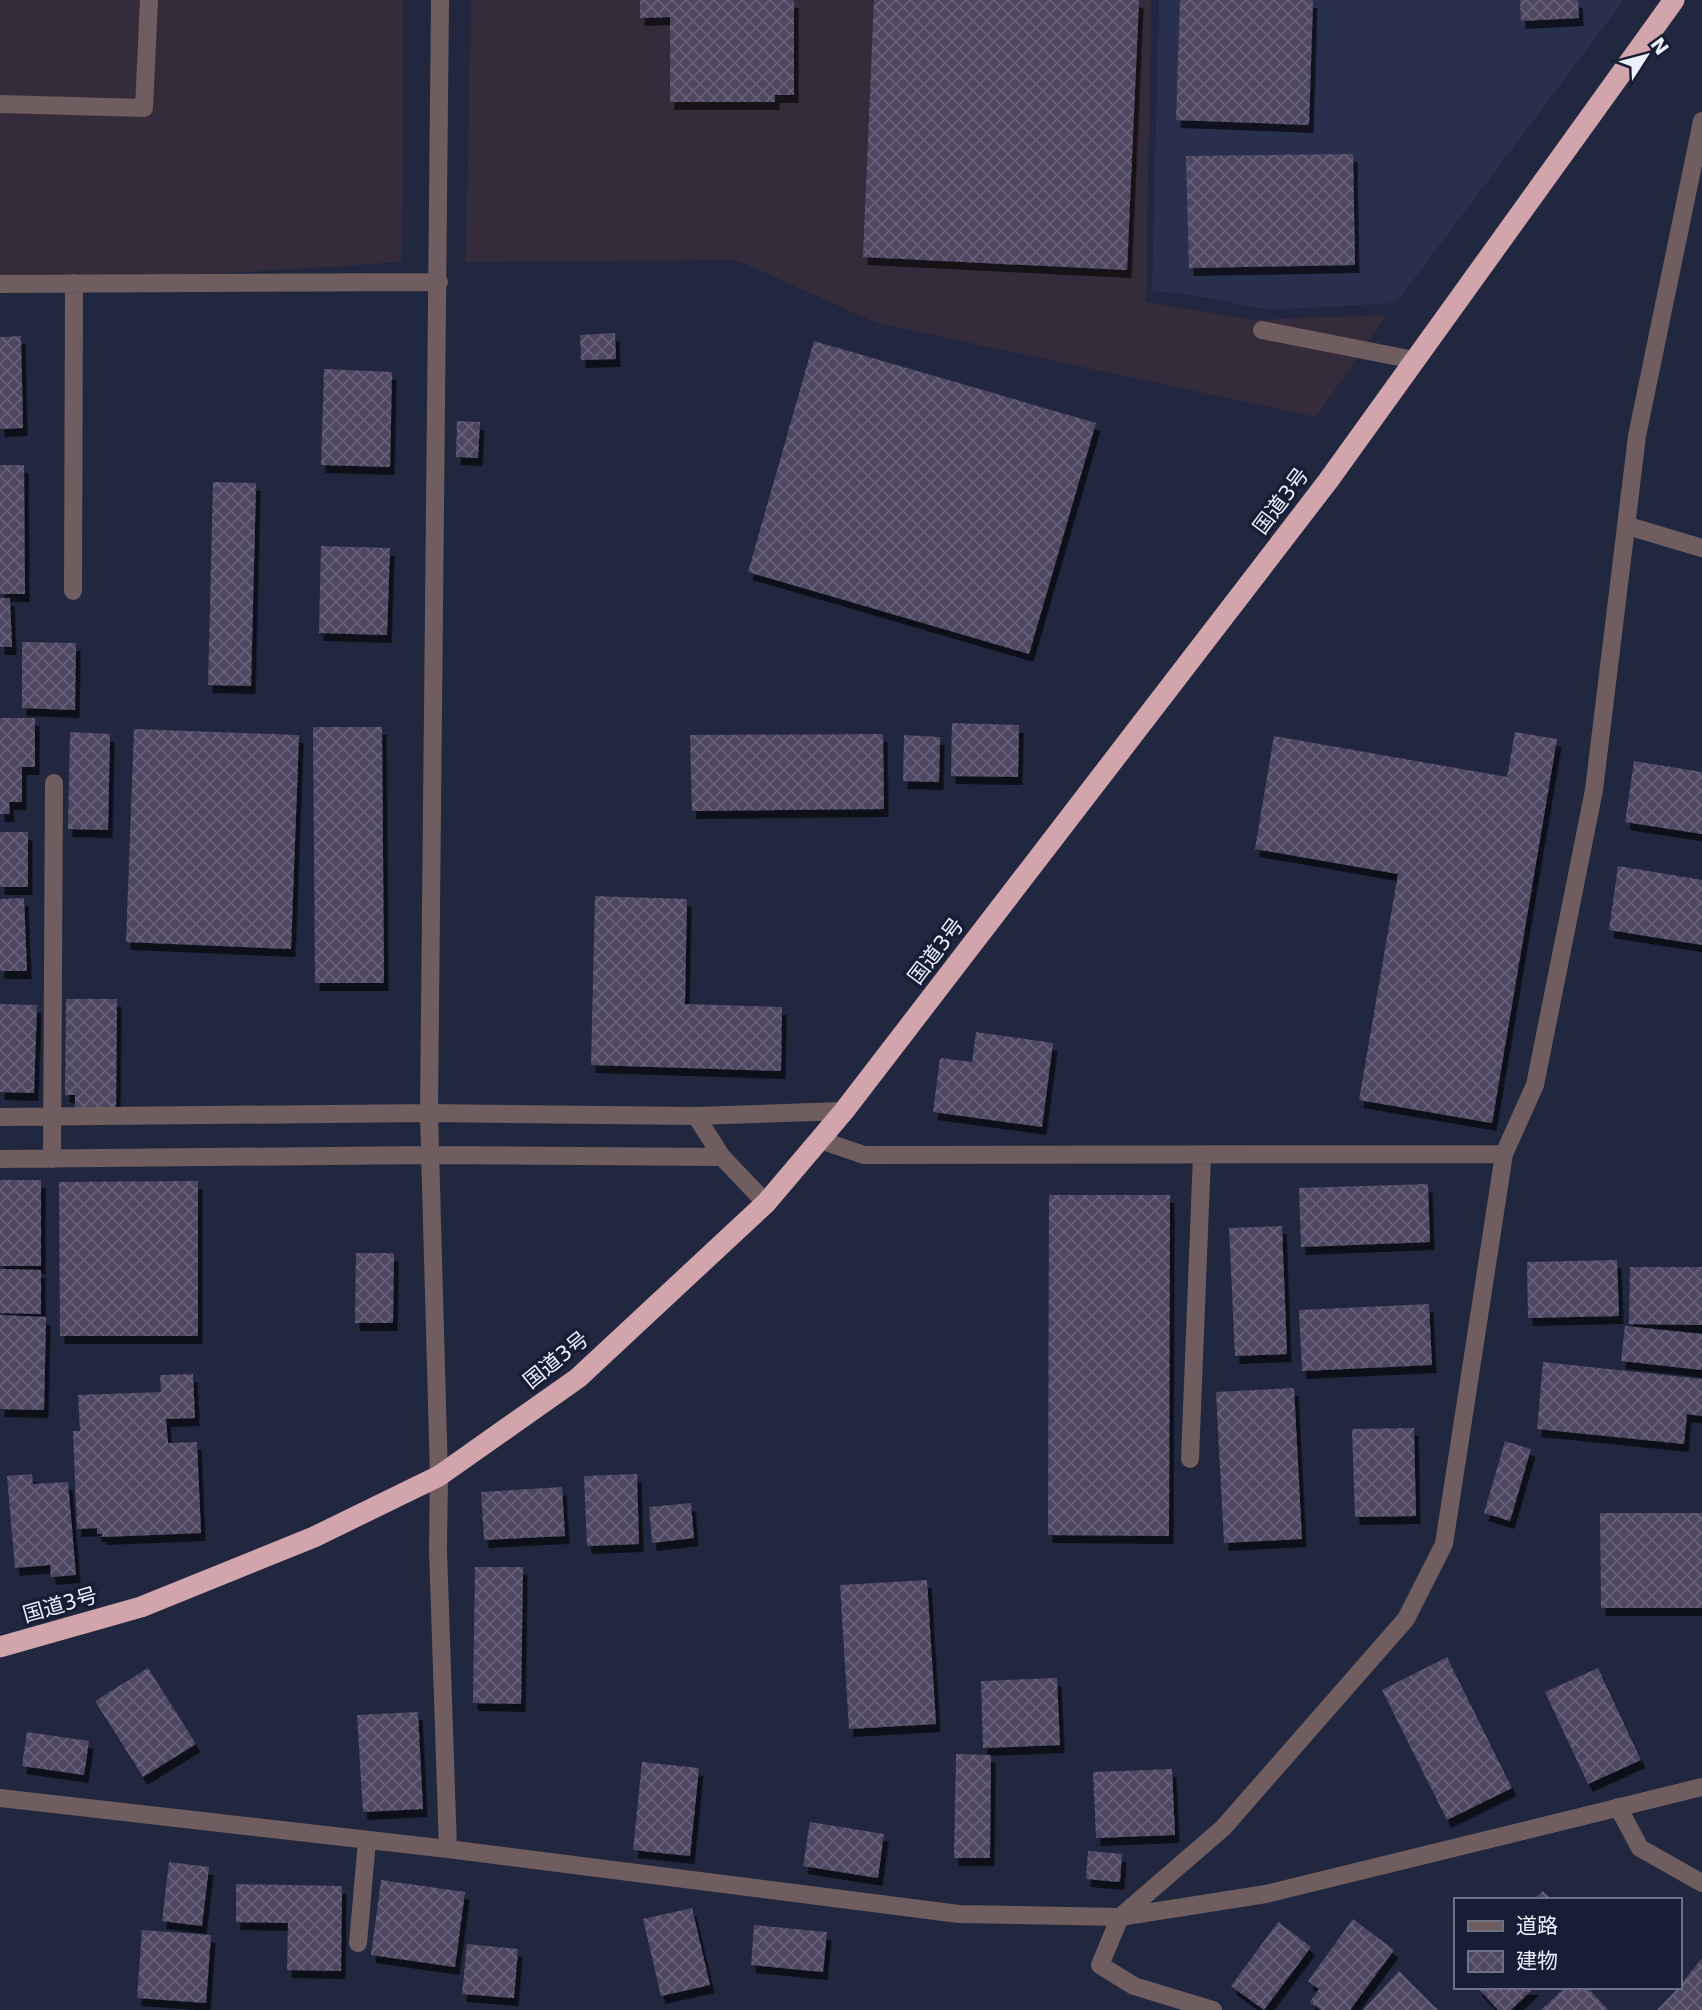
<svg xmlns="http://www.w3.org/2000/svg" width="1702" height="2010" viewBox="0 0 1702 2010" font-family="'DejaVu Sans','Noto Sans JP',sans-serif">
	<style>
		.built { fill: #28304e }
		.education { fill: #352c3b }
		.building { fill: url(#building-cross-hatch); filter: url(#shadow) }
		.lines { fill: none; stroke-linecap: round; stroke-linejoin: round }
		.minor { stroke: #6f5d60; stroke-width: 18 }
		.highway { stroke: #d2a5ad; stroke-width: 21 }
		.labels { text-anchor: middle; dominant-baseline: central; stroke-width: 7; stroke-linejoin: round; paint-order: stroke }
		.street-label { font-size: 21px; fill: #ecf0fd; stroke: #171d34 }
	</style>
	<defs>
		<pattern id="building-cross-hatch" width="8" height="8" patternUnits="userSpaceOnUse" patternTransform="scale(1.75)"><rect width="8" height="8" fill="#4e4661"/><path d="M0 0l8 8M0 8l8-8" fill="none" stroke="#686179"/></pattern>
		<filter id="shadow"><feDropShadow dx="4.5" dy="8" stdDeviation="0" flood-color="#0009"/></filter>
	</defs>
	<rect width="100%" height="100%" fill="#20273f"/>
	<path class="built" d="M 1159,0 L 1624,0 L 1396,303 L 1270,310 L 1191,295 L 1152,291 Z"/>
	<path class="education" d="M 0,0 L 403,0 L 402,262 L 74,283 L 0,282 Z
		M 471,0 L 1151,0 L 1146,302 L 1254,320 L 1386,315 L 1316,417 L 877,323 L 736,260 L 466,262 Z"/>
	<path class="building" d="M 640,0 L 794,0 L 794,95 L 775,95 L 775,102 L 670,102 L 670,17 L 640,18 Z
		M 874,0 L 1139,0 L 1127,270 L 863,257 Z
		M 1180,0 L 1313,0 L 1309,125 L 1176,120 Z
		M 1520,0 L 1578,0 L 1579,18 L 1521,21 Z
		M 1353,154 L 1355,265 L 1189,268 L 1186,156 Z
		M 615,333 L 616,359 L 581,360 L 580,335 Z
		M 21,336 L 23,428 L 0,429 L 0,337 Z
		M 814,341 L 1096,423 L 1029,654 L 748,572 Z
		M 324,369 L 392,372 L 390,467 L 321,465 Z
		M 457,421 L 480,422 L 478,458 L 456,457 Z
		M 0,465 L 24,465 L 25,594 L 0,594 Z
		M 213,482 L 256,483 L 251,686 L 208,685 Z
		M 321,546 L 390,548 L 387,635 L 319,633 Z
		M 0,598 L 10,598 L 12,647 L 0,647 Z
		M 22,642 L 76,643 L 75,710 L 22,708 Z
		M 0,718 L 35,718 L 35,767 L 22,767 L 22,802 L 9,802 L 10,814 L 0,814 Z
		M 952,723 L 1019,725 L 1018,777 L 951,776 Z
		M 313,727 L 382,727 L 384,983 L 315,983 Z
		M 134,729 L 299,735 L 291,949 L 126,942 Z
		M 70,732 L 110,734 L 108,830 L 68,829 Z
		M 1515,732 L 1557,739 L 1492,1123 L 1359,1100 L 1398,874 L 1255,849 L 1274,736 L 1507,777 Z
		M 883,734 L 884,809 L 692,811 L 690,735 Z
		M 904,735 L 940,737 L 939,782 L 903,781 Z
		M 1634,761 L 1702,772 L 1702,834 L 1625,822 Z
		M 0,832 L 28,832 L 28,887 L 0,887 Z
		M 1618,866 L 1702,880 L 1702,945 L 1609,930 Z
		M 595,896 L 687,899 L 685,1004 L 782,1007 L 781,1071 L 591,1065 Z
		M 24,898 L 27,971 L 0,971 L 0,899 Z
		M 66,999 L 117,999 L 116,1109 L 75,1108 L 75,1095 L 65,1095 Z
		M 0,1004 L 37,1005 L 34,1093 L 0,1092 Z
		M 976,1032 L 1053,1043 L 1042,1127 L 933,1112 L 940,1058 L 972,1062 Z
		M 0,1180 L 41,1180 L 41,1266 L 0,1266 Z
		M 198,1181 L 198,1336 L 60,1336 L 59,1182 Z
		M 1428,1184 L 1430,1242 L 1301,1247 L 1299,1188 Z
		M 1049,1195 L 1170,1195 L 1169,1536 L 1048,1535 Z
		M 1282,1226 L 1287,1354 L 1235,1356 L 1229,1228 Z
		M 356,1253 L 394,1253 L 393,1323 L 355,1323 Z
		M 1617,1260 L 1619,1316 L 1528,1318 L 1527,1262 Z
		M 1630,1267 L 1702,1267 L 1702,1325 L 1629,1324 Z
		M 0,1269 L 41,1270 L 41,1314 L 0,1313 Z
		M 1429,1304 L 1432,1365 L 1302,1371 L 1299,1310 Z
		M 0,1315 L 46,1317 L 44,1410 L 0,1409 Z
		M 1625,1326 L 1702,1334 L 1702,1370 L 1621,1361 Z
		M 1543,1362 L 1702,1379 L 1702,1416 L 1687,1414 L 1684,1444 L 1537,1429 Z
		M 193,1374 L 195,1418 L 166,1419 L 168,1443 L 197,1442 L 201,1533 L 102,1537 L 102,1534 L 97,1534 L 97,1528 L 77,1529 L 73,1431 L 80,1431 L 78,1395 L 161,1392 L 160,1375 Z
		M 1294,1388 L 1302,1539 L 1224,1543 L 1216,1392 Z
		M 1414,1428 L 1416,1516 L 1355,1517 L 1352,1429 Z
		M 1505,1441 L 1531,1449 L 1510,1521 L 1484,1513 Z
		M 32,1474 L 33,1484 L 68,1482 L 76,1575 L 51,1577 L 50,1565 L 15,1568 L 7,1476 Z
		M 637,1474 L 639,1544 L 587,1546 L 584,1476 Z
		M 562,1487 L 565,1536 L 484,1540 L 481,1492 Z
		M 691,1503 L 694,1538 L 652,1543 L 649,1507 Z
		M 1600,1513 L 1702,1513 L 1702,1608 L 1601,1608 Z
		M 475,1567 L 523,1567 L 521,1704 L 473,1703 Z
		M 927,1580 L 936,1724 L 849,1729 L 840,1585 Z
		M 1447,1657 L 1512,1788 L 1447,1820 L 1382,1690 Z
		M 148,1668 L 196,1744 L 143,1777 L 95,1701 Z
		M 1598,1668 L 1641,1760 L 1588,1784 L 1545,1692 Z
		M 1057,1678 L 1060,1745 L 983,1748 L 981,1681 Z
		M 418,1712 L 423,1809 L 363,1812 L 357,1715 Z
		M 27,1732 L 89,1741 L 84,1775 L 22,1766 Z
		M 956,1754 L 991,1755 L 990,1858 L 954,1858 Z
		M 642,1762 L 699,1768 L 690,1856 L 633,1850 Z
		M 1172,1769 L 1175,1835 L 1096,1838 L 1093,1772 Z
		M 810,1822 L 884,1834 L 878,1878 L 803,1866 Z
		M 1088,1851 L 1122,1854 L 1120,1882 L 1086,1879 Z
		M 169,1862 L 209,1867 L 202,1926 L 162,1921 Z
		M 381,1880 L 465,1892 L 455,1967 L 371,1955 Z
		M 236,1884 L 342,1886 L 341,1971 L 287,1970 L 288,1923 L 236,1922 Z
		M 1543,1891 L 1552,1900 L 1533,1900 Z
		M 692,1908 L 710,1985 L 661,1996 L 643,1919 Z
		M 1353,1919 L 1394,1950 L 1350,2010 L 1321,2010 L 1310,2002 L 1319,1989 L 1308,1981 Z
		M 1278,1922 L 1311,1947 L 1264,2010 L 1231,1986 Z
		M 754,1925 L 827,1932 L 823,1972 L 751,1965 Z
		M 142,1930 L 211,1935 L 206,2003 L 137,1998 Z
		M 467,1944 L 518,1949 L 514,1998 L 462,1994 Z
		M 1702,1958 L 1702,2010 L 1657,2010 L 1679,1987 Z
		M 1399,1971 L 1438,2010 L 1363,2010 Z
		M 1477,1987 L 1535,1987 L 1511,2010 L 1498,2010 Z
		M 1566,1987 L 1587,1987 L 1608,2010 L 1541,2010 Z"/>
	<g class="lines">
		<path class="minor" d="M 440,0 L 429,1113 L 439,1476 L 438,1550 L 448,1849
			M 0,104 L 144,108 L 149,0
			M 0,284 L 439,282
			M 1262,330 L 1414,360
			M 1628,526 L 1702,548
			M 73,591 L 74,283
			M 696,1116 L 722,1157
			M 0,1117 L 429,1113 L 696,1116 L 844,1111
			M 820,1140 L 864,1155 L 1504,1154
			M 0,1159 L 430,1155 L 722,1157 L 766,1203
			M 52,1159 L 54,783
			M 1190,1459 L 1202,1155
			M 0,1798 L 448,1849 L 959,1914 L 1120,1917 L 1266,1894 L 1702,1787
			M 1618,1807 L 1640,1848 L 1702,1883
			M 358,1943 L 367,1841
			M 1213,2010 L 1134,1986 L 1100,1965 L 1120,1917 L 1223,1828 L 1406,1619 L 1444,1544 L 1504,1154 L 1535,1085 L 1594,790 L 1637,436 L 1702,121"/>
		<path class="highway" d="M 0,1647 L 141,1607 L 314,1537 L 439,1476 L 578,1378 L 766,1203 L 844,1111 L 1328,481 L 1674,0"/>
	</g>
	<g class="labels">
		<g class="street-label">
			<text transform="translate(1281 501) rotate(-53)">国道3号</text>
			<text transform="translate(936 951) rotate(-53)">国道3号</text>
			<text transform="translate(556 1360) rotate(-39)">国道3号</text>
			<text transform="translate(60 1605) rotate(-16)">国道3号</text>
		</g>
	</g>
	<rect x="1454" y="1898" width="228" height="91" fill="#171d34" stroke="#6c7184" stroke-width="2"/>
	<rect x="1468" y="1921" width="35" height="10" fill="#6f5d60" stroke="#6c7184" stroke-width="2"/>
	<text x="1516" y="1933" font-size="21" fill="#ecf0fd">道路</text>
	<rect x="1468" y="1951" width="35" height="21" fill="url(#building-cross-hatch)" stroke="#6c7184" stroke-width="2"/>
	<text x="1516" y="1968" font-size="21" fill="#ecf0fd">建物</text>
	<g transform="translate(1646 56) rotate(54)" stroke="#171d34" stroke-width="5" paint-order="stroke">
	<path d="M0-5L12 26L0 18L-12 26Z" fill="#ecf0fd"/>
	<text y="-10" font-size="19" font-weight="bold" text-anchor="middle" fill="#ecf0fd">N</text>
	</g>
</svg>
